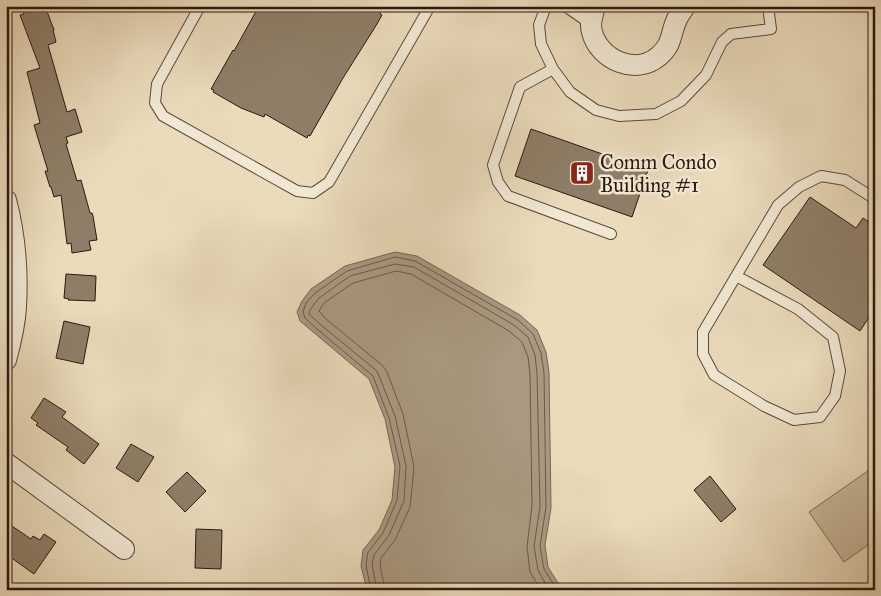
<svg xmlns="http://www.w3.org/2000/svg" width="881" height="596" viewBox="0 0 881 596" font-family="'IM FELL Great Primer',serif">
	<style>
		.green { fill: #c9ba9e; stroke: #7a6a56 }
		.water { fill: #a99981; stroke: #766653 }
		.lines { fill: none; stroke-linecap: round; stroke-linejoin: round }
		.shore { stroke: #6a5948; stroke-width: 1 }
		.building { fill: #8e7e68; stroke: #2a190f }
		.service-casing { stroke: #5a4a3a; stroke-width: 12 }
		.minor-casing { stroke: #5a4a3a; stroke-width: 22 }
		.service { stroke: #f1e8d3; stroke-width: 10 }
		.minor { stroke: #f1e8d3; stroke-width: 20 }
		.labels { text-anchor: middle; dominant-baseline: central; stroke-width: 5; stroke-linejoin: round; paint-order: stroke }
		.poi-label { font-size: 20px; fill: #2a190f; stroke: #f1e8d3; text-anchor: start }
	</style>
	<rect width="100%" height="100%" fill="#eadbbb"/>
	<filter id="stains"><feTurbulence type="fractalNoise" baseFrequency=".004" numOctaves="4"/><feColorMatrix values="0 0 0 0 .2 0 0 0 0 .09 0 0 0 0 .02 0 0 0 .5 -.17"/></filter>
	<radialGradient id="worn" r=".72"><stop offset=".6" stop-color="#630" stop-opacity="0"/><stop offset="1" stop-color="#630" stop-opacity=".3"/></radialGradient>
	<path class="green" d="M 875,466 L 875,540 L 844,562 L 809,512 Z"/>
	<path class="water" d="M 395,252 L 417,256 L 520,315 L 537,330 L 546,352 L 549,372 L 551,508 L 545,545 L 548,567 L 558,583 L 569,590 L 367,590 L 361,566 L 363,550 L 379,530 L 392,500 L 395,467 L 385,419 L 369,379 L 300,321 L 297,312 L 302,301 L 311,289 L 345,266 Z"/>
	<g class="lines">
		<path class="shore" d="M 371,590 L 366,565 L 368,552 L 383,533 L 397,500 L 400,466 L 389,418 L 373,376 L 317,329 L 305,318 L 303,312 L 306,303 L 315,293 L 347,271 L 395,257 L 415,261 L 518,320 L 533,334 L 541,353 L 544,373 L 546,507 L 540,546 L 544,569 L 554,585 L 560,590
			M 377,590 L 372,565 L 374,555 L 389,535 L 404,501 L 406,466 L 395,416 L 377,371 L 321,325 L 310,315 L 309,312 L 312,307 L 319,298 L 350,276 L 395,264 L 414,267 L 514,325 L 528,337 L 535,355 L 537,373 L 540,507 L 534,546 L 538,570 L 549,590
			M 385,590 L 380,565 L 381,558 L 395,540 L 410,507 L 414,467 L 403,414 L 387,372 L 383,366 L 326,319 L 319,311 L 324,303 L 353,283 L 396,271 L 411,274 L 509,331 L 522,342 L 528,357 L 530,374 L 532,506 L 527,547 L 530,572 L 541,590"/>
	</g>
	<path class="building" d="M 37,6 L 45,6 L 54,30 L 53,30 L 56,42 L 48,45 L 67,112 L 75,109 L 82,132 L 66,137 L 68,143 L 66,144 L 77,181 L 81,180 L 90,213 L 92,213 L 93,216 L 97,240 L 89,241 L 91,250 L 72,253 L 71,243 L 67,244 L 61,195 L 54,197 L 51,187 L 50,187 L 45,171 L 48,171 L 34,125 L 40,123 L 27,72 L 40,68 L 20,15 L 24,14 L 23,11 Z
		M 259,6 L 384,6 L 380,14 L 382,15 L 377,24 L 343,78 L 310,136 L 308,135 L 307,138 L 265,114 L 264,117 L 241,108 L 213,92 L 214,90 L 211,89 L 233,50 L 234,51 Z
		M 531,129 L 648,170 L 632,217 L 515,176 Z
		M 810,197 L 856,228 L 863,218 L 875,226 L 875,308 L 860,331 L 763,265 Z
		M 66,274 L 96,276 L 95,301 L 68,300 L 69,299 L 64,298 Z
		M 64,321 L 90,327 L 83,364 L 56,358 Z
		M 44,398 L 66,412 L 62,417 L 99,444 L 84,464 L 66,450 L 68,447 L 36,425 L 38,423 L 31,418 Z
		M 131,444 L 154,457 L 138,482 L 116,468 Z
		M 187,472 L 206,491 L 185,512 L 166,492 Z
		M 710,476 L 736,509 L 721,522 L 694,490 Z
		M 6,522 L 31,539 L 33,536 L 40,540 L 44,534 L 56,542 L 34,574 L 6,554 Z
		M 196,529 L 222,530 L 221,569 L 195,568 Z"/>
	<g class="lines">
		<defs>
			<path id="service" d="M 200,6 L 157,84 L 155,103 L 163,116 L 297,191 L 313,193 L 329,182 L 430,6
				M 546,6 L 539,25 L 541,44 L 553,69 L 570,92 L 596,110 L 619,116 L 656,114 L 681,101 L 706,75 L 722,42 L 731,34 L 771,29 L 768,6
				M 565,6 L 591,24
				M 553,69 L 520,87 L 493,165 L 498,182 L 508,196 L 611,234
				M 736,276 L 798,309 L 833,337 L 840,371 L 835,396 L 820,417 L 794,420 L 764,406 L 714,375 L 703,354 L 703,332 L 778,205 L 799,187 L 821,176 L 845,180 L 875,199"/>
			<path id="minor" d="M 595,6 C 593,15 589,23 592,32 C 599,60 636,76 659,56 C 673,44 670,34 677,19 C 679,15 682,11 685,6
				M 6,200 C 15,234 18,272 16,307 C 15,325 11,342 6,360
				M 6,463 L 124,549"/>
		</defs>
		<use href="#service" class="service-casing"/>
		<use href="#minor" class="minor-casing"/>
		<use href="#service" class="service"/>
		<use href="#minor" class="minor"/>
	</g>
	<defs>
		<symbol id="building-square" viewBox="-11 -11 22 22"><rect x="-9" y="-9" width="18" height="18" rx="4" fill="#8f2418" stroke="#f1e8d3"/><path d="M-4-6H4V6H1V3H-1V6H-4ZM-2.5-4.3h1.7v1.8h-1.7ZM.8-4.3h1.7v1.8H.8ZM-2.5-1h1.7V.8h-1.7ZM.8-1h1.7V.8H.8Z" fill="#fff"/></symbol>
	</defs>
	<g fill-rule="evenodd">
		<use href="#building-square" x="568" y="159" width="28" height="28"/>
	</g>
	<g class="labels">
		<g class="poi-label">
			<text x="600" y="162">Comm Condo<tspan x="600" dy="23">Building #1</tspan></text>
		</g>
	</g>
	<rect width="881" height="596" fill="none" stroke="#eadbbb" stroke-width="25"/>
	<rect x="8" y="8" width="866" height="581" fill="none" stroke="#2a190f" stroke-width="2.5"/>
	<rect x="12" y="12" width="856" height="571" fill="none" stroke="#2a190f"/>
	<rect width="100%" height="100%" filter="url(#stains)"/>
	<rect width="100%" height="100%" fill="url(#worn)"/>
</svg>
